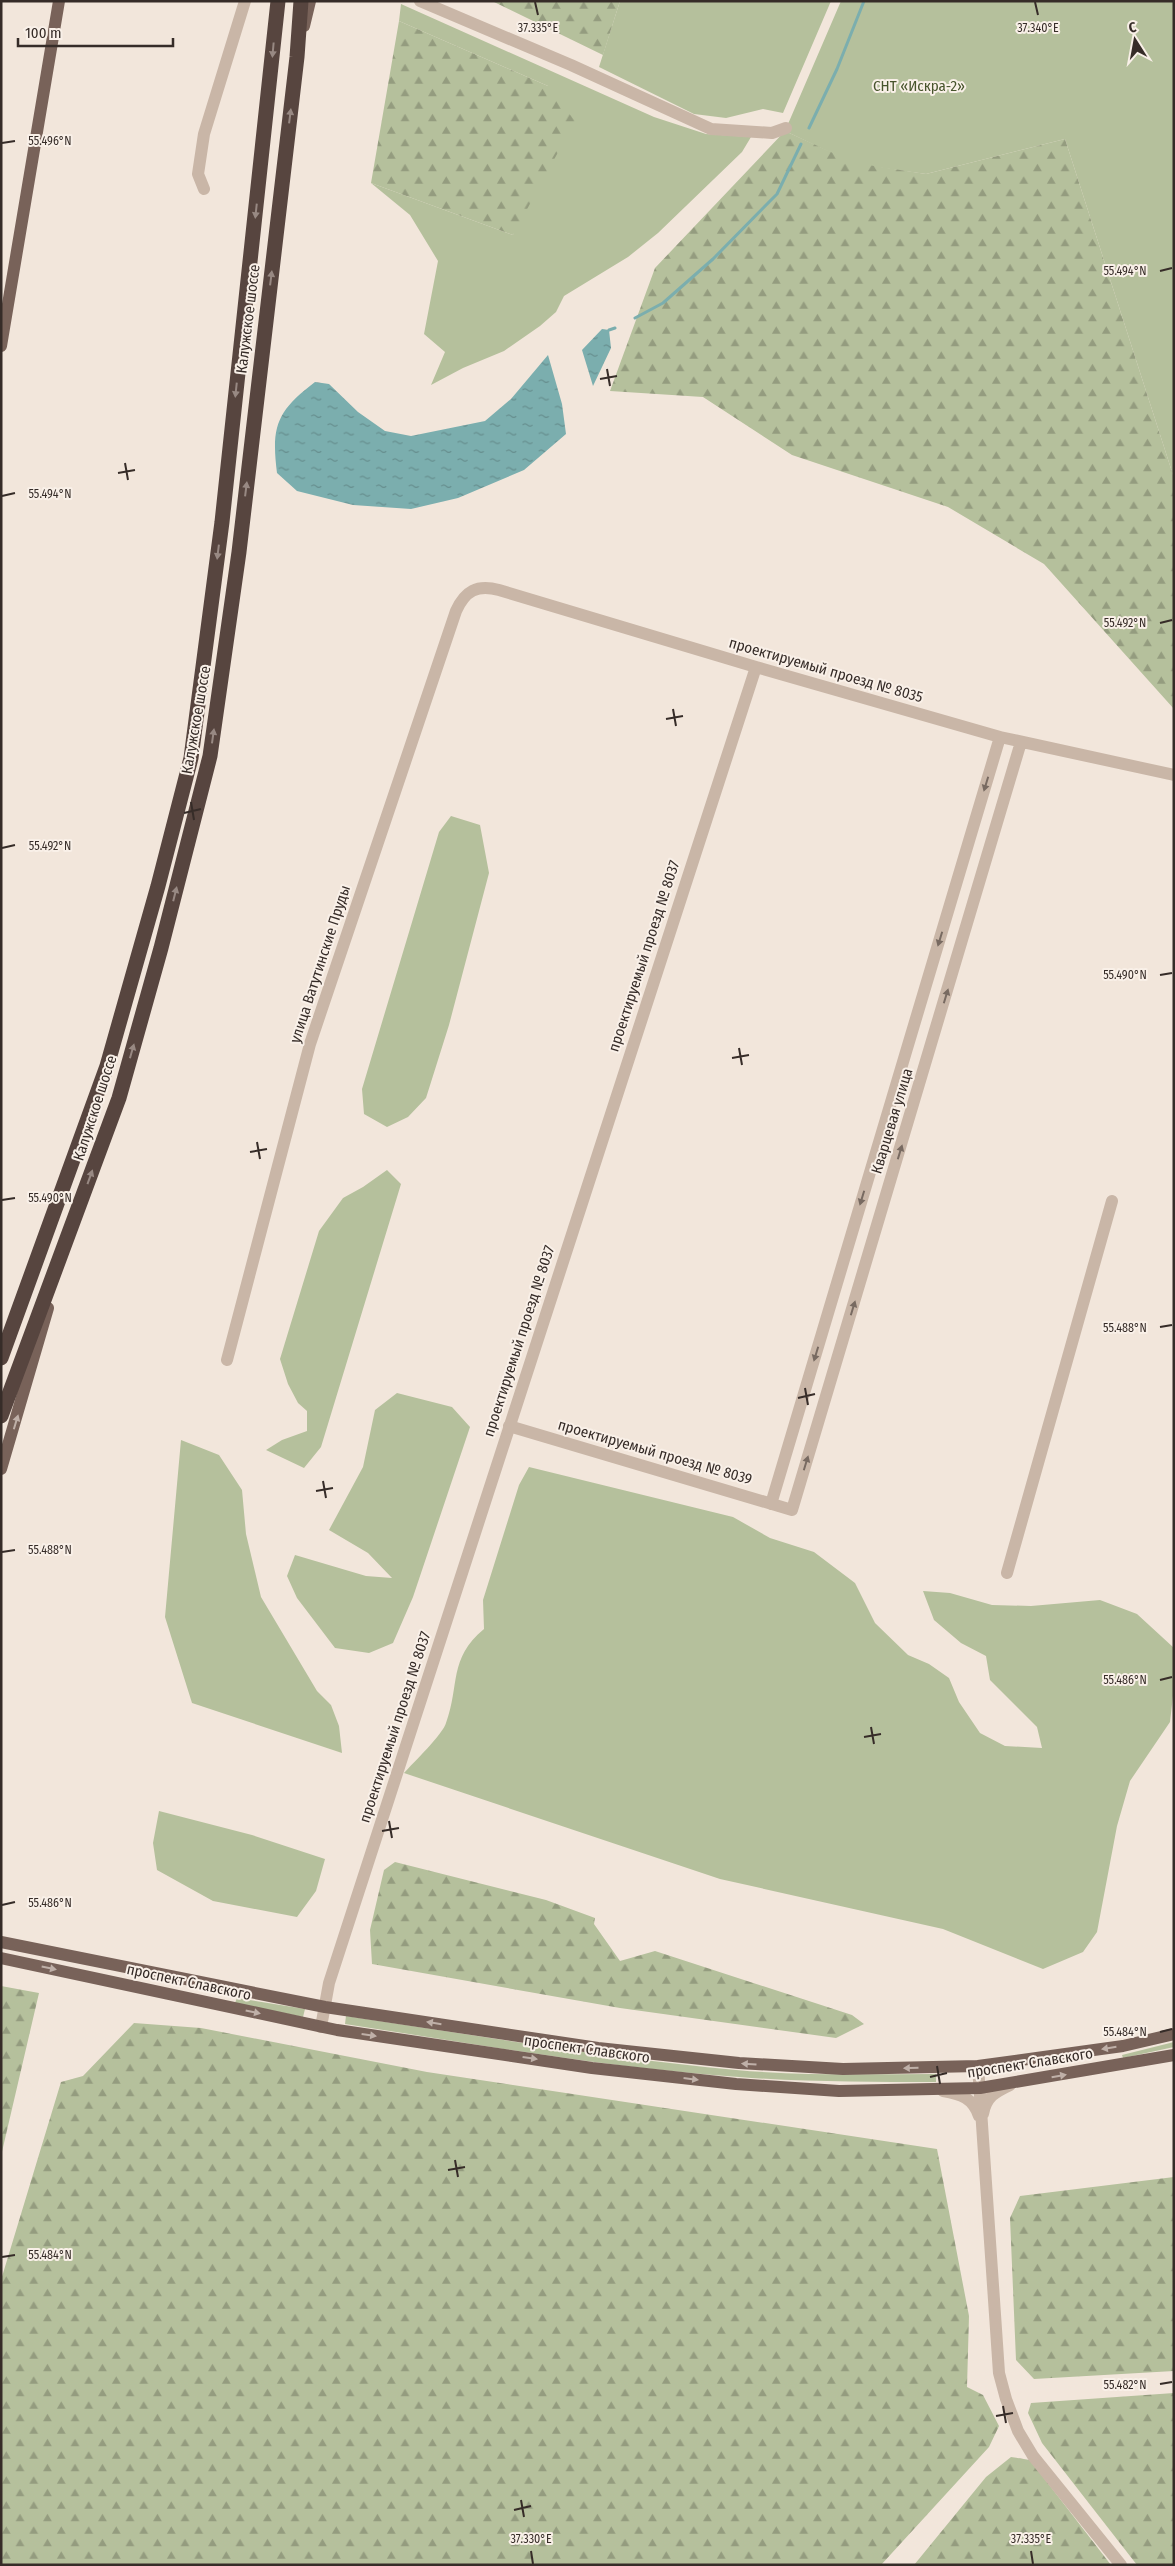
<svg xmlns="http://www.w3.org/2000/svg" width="1175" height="2566" viewBox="0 0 1175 2566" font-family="'Fira Sans Condensed',sans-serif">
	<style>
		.green { fill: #b5c09c }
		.forest { fill: url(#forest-firs) }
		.water { fill: url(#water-ripples) }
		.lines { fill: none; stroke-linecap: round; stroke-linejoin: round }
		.stream { stroke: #7baeae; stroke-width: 3 }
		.minor { stroke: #c9b6a7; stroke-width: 12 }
		.major { stroke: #786259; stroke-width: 12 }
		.highway { stroke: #57453f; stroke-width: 15 }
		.oneway { fill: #988983 }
		.oneway2 { fill: #786a61 }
		.oneway3 { fill: #bfb0a8 }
		.ticks { fill: none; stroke: #362c28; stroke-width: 2 }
		.labels { text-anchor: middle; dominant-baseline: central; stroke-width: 4; stroke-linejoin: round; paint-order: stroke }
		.park-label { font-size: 15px; fill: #47542c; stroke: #f9f0e8 }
		.street-label { font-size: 15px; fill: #362c28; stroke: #f9f0e8 }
		.ticks-label { font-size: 12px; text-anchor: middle; fill: #362c28; stroke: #f9f0e8; stroke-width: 4; stroke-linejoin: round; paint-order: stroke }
	</style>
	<defs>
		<pattern id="forest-firs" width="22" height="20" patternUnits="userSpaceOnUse" patternTransform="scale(1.25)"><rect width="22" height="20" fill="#b5c09c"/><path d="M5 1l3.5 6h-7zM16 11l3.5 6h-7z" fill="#949c7f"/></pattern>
		<pattern id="water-ripples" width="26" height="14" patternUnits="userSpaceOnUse" patternTransform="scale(1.25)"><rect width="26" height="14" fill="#7baeae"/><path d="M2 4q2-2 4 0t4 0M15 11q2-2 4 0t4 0" fill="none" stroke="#668e8e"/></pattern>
	</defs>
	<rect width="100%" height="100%" fill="#f2e6db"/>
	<path class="green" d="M 620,1 L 831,1 L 783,113 L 763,109 L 726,118 L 694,114 L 599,67 Z
		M 841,1 L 1174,1 L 1174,478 L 1065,139 L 926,174 L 855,164 L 785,131 Z
		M 401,4 L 654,117 L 706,134 L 751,137 L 742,152 L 658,233 L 628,257 L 564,296 L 556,312 L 540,326 L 504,351 L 463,368 L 431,385 L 445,352 L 424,334 L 438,261 L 410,215 L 371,183 L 513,235 L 548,86 L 399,21 Z
		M 451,816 L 480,825 L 489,873 L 449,1025 L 426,1098 L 408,1117 L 387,1127 L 364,1114 L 362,1089 L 439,832 Z
		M 387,1170 L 401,1184 L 321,1447 L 304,1468 L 266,1450 L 282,1440 L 307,1431 L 307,1411 L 298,1403 L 288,1384 L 280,1359 L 319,1231 L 343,1198 L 363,1187 Z
		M 397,1393 L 452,1407 L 470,1427 L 413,1597 L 393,1643 L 369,1653 L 335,1648 L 297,1598 L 287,1576 L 295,1555 L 366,1576 L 392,1578 L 368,1553 L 329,1530 L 363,1467 L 375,1410 Z
		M 181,1440 L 219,1455 L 242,1490 L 246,1534 L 261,1597 L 317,1691 L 331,1705 L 339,1726 L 342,1753 L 192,1703 L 165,1617 Z
		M 529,1467 L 733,1517 L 770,1538 L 814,1552 L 855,1583 L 875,1623 L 908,1655 L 929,1664 L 949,1678 L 959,1702 L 980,1733 L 1005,1746 L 1042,1748 L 1037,1727 L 990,1680 L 986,1656 L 961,1643 L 934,1620 L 923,1591 L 950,1593 L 992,1605 L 1031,1606 L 1100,1600 L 1137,1614 L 1174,1648 L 1174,1687 L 1170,1722 L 1130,1781 L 1117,1826 L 1097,1932 L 1083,1952 L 1043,1969 L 943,1929 L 720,1879 L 404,1773 C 413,1763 443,1734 446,1723 C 460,1685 448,1659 484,1629 L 483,1600 L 519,1485 Z
		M 159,1811 L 252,1835 L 325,1859 L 316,1891 L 297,1917 L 213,1901 L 157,1870 L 153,1843 Z
		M 237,1998 L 305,2009 L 303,2017 L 235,2003 Z
		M 346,2016 C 476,2035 605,2058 736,2070 C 802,2076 869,2074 936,2074 L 936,2082 C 870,2082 805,2082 739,2077 C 607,2068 476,2044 345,2024 Z
		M 1174,2042 L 1174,2047 L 1123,2058 L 1122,2055 Z"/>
	<path class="forest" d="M 492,1 L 620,1 L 603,55 Z
		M 399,21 L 548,86 L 575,121 L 513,235 L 371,183 Z
		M 785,131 L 855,163 L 926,174 L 1065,139 L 1174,478 L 1174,709 L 1044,564 L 948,507 L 792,455 L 703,397 L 610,391 L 655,268 Z
		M 395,1862 L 546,1900 L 595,1918 L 594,1924 L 620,1961 L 655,1951 L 852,2015 L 864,2024 L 836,2038 L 620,2008 L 372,1964 L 370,1930 L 384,1870 Z
		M 1,1986 L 39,1993 L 1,2156 Z
		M 134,2023 L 201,2028 L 427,2072 L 937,2149 L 969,2316 L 967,2387 L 983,2395 L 999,2426 L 989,2447 L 881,2565 L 1,2565 L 1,2280 L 61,2082 L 83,2076 Z
		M 1174,2177 L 1174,2371 L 1034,2379 L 1016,2360 L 1010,2218 L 1020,2196 Z
		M 1174,2393 L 1174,2565 L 1137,2565 L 1042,2443 L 1028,2413 L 1031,2403 Z
		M 1011,2457 L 1030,2460 L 1111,2565 L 914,2565 L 986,2477 Z"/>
	<path class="water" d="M 602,329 L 609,330 L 611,348 L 593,386 L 582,350 Z
		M 548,355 L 562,404 L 566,434 L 524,470 L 458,498 L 411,509 L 353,505 L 297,491 L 277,473 C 271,426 277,411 315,382 L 329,384 L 358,412 L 385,431 L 411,436 L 485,421 L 511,399 Z"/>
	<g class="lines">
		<path class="stream" d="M 809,128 L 837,69 L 864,1
			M 635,318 L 663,303 L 713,259 L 777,194 L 801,144
			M 609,330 L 615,328"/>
		<path class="minor" d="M 420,1 L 571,65 L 711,129 L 772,133 L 786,128
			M 204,189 L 198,174 L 204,134 L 245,1
			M 227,1360 L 310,1044 L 456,611 C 465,591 477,584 499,590 L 756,667 L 1000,737 L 1174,775
			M 509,1426 L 792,1510 L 1021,742
			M 771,1504 L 1000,737
			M 1007,1573 L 1112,1201
			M 321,2027 L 329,1983 L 756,667
			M 978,2066 L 999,2373 L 1006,2399 L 1018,2431 L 1033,2456 L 1121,2565
			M 943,2091 C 961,2094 973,2098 979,2116
			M 983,2114 C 986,2097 995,2092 1010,2085"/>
		<path class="major" d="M 304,26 L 310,1
			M 1,346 L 59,1
			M 1,1469 L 48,1308
			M 1,1942 L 325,2007 L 598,2048 L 739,2063 L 843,2069 L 978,2066 L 1123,2046 L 1174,2034
			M 1,1958 L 337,2030 L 592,2068 L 736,2084 L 839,2091 L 980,2088 L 1174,2055"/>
		<path class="highway" d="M 1,1358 L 107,1066 L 158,886 L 191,758 L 222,522 L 278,1
			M 1,1416 L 119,1098 L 161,948 L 210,756 L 239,552 L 297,57 L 301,1"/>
	</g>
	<defs><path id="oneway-solid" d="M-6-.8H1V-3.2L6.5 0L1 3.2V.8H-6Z" transform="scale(1.25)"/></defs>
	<g class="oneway">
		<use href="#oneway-solid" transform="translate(273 50) rotate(95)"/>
		<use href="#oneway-solid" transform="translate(290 116) rotate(-83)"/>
		<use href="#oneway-solid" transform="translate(256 211) rotate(96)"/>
		<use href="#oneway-solid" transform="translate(271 278) rotate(-83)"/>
		<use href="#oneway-solid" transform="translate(236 390) rotate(96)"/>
		<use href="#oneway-solid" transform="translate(246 489) rotate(-83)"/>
		<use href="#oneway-solid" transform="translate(218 552) rotate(97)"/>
		<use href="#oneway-solid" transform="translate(213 736) rotate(-82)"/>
		<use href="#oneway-solid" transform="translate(175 894) rotate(-76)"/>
		<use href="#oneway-solid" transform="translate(132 1051) rotate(-74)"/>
		<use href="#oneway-solid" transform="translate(90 1177) rotate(-70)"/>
	</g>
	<g class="oneway2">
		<use href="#oneway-solid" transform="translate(986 784) rotate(107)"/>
		<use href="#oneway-solid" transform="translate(940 939) rotate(107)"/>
		<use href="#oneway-solid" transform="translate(946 996) rotate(-73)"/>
		<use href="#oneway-solid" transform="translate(900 1152) rotate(-73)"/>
		<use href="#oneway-solid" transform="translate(862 1198) rotate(107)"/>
		<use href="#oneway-solid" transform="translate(853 1308) rotate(-73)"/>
		<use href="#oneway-solid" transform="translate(816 1354) rotate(107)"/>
		<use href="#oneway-solid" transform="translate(806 1463) rotate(-73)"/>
	</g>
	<g class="oneway3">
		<use href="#oneway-solid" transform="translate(16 1422) rotate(-73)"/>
		<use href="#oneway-solid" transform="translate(49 1968) rotate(12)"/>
		<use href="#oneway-solid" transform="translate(253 2012) rotate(12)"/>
		<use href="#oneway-solid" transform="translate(434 2023) rotate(-171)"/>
		<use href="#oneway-solid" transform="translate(369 2035) rotate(8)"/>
		<use href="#oneway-solid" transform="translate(1109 2048) rotate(171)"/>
		<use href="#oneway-solid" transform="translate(530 2058) rotate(8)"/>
		<use href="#oneway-solid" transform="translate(749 2064) rotate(-177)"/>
		<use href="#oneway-solid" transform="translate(911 2068) rotate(179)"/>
		<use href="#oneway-solid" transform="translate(1059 2076) rotate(-10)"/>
		<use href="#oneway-solid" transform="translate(691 2079) rotate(7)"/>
	</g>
	<path class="ticks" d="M 535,2 L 538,15M 1035,2 L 1038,15M 2,143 L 15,141M 1160,271 L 1172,268M 607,369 L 610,386M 600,379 L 617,376M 125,463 L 128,480M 118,473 L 135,470M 2,496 L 15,493M 1160,623 L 1172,620M 673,709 L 676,726M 666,719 L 683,716M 191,802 L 194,820M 184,813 L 201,809M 2,848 L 15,845M 1160,975 L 1172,973M 739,1048 L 742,1065M 732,1058 L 749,1055M 257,1142 L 260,1159M 250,1152 L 267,1149M 2,1200 L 15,1198M 1160,1327 L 1172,1325M 805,1388 L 808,1405M 798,1398 L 815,1394M 323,1481 L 326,1498M 316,1491 L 333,1488M 2,1552 L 15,1550M 1160,1680 L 1172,1677M 871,1727 L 874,1744M 864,1737 L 881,1734M 389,1821 L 392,1838M 382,1831 L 399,1828M 2,1905 L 15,1902M 1160,2032 L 1172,2029M 937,2066 L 940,2084M 930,2077 L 947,2073M 455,2160 L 458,2177M 448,2170 L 465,2167M 2,2257 L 15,2255M 1160,2384 L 1172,2382M 1003,2406 L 1006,2423M 996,2416 L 1013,2413M 521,2500 L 524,2517M 514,2510 L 531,2506M 531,2551 L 533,2564M 1031,2551 L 1033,2564"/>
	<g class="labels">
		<g class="park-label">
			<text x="919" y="86">СНТ «Искра-2»</text>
		</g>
		<g class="street-label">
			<text transform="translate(248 319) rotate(-83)">Калужское шоссе</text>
			<text transform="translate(826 670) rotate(16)">проектируемый проезд № 8035</text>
			<text transform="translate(196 720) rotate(-80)">Калужское шоссе</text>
			<text transform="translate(644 956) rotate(-72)">проектируемый проезд № 8037</text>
			<text transform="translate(320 964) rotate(-72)">улица Ватутинские Пруды</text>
			<text transform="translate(95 1108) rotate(-72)">Калужское шоссе</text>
			<text transform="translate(892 1121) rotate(-73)">Кварцевая улица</text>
			<text transform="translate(519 1341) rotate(-72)">проектируемый проезд № 8037</text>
			<text transform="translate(655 1452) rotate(16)">проектируемый проезд № 8039</text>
			<text transform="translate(395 1727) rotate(-72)">проектируемый проезд № 8037</text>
			<text transform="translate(189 1982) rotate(12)">проспект Славского</text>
			<text transform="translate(587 2049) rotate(8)">проспект Славского</text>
			<text transform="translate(1030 2063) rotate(-9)">проспект Славского</text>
		</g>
	</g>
	<g class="ticks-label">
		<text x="1038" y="32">37.340°E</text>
		<text x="538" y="32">37.335°E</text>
		<text x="50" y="145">55.496°N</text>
		<text x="1125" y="275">55.494°N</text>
		<text x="50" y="498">55.494°N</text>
		<text x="1125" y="627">55.492°N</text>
		<text x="50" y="850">55.492°N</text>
		<text x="1125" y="979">55.490°N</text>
		<text x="50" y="1202">55.490°N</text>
		<text x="1125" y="1332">55.488°N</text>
		<text x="50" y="1554">55.488°N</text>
		<text x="1125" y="1684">55.486°N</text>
		<text x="50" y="1907">55.486°N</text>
		<text x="1125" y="2036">55.484°N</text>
		<text x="50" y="2259">55.484°N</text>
		<text x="1125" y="2389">55.482°N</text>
		<text x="531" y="2543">37.330°E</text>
		<text x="1031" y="2543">37.335°E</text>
	</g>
	<rect width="1175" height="2566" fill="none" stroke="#362c28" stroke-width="5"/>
	<g transform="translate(1135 40) rotate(349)" stroke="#f9f0e8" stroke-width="4" paint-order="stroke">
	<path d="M0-4L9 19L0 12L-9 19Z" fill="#362c28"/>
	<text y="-8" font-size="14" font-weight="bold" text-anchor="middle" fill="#362c28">С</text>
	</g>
	<path d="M18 38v8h155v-8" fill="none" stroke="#362c28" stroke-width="2.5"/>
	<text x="25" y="38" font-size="15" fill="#362c28" stroke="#f9f0e8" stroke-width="4" paint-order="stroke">100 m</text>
</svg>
